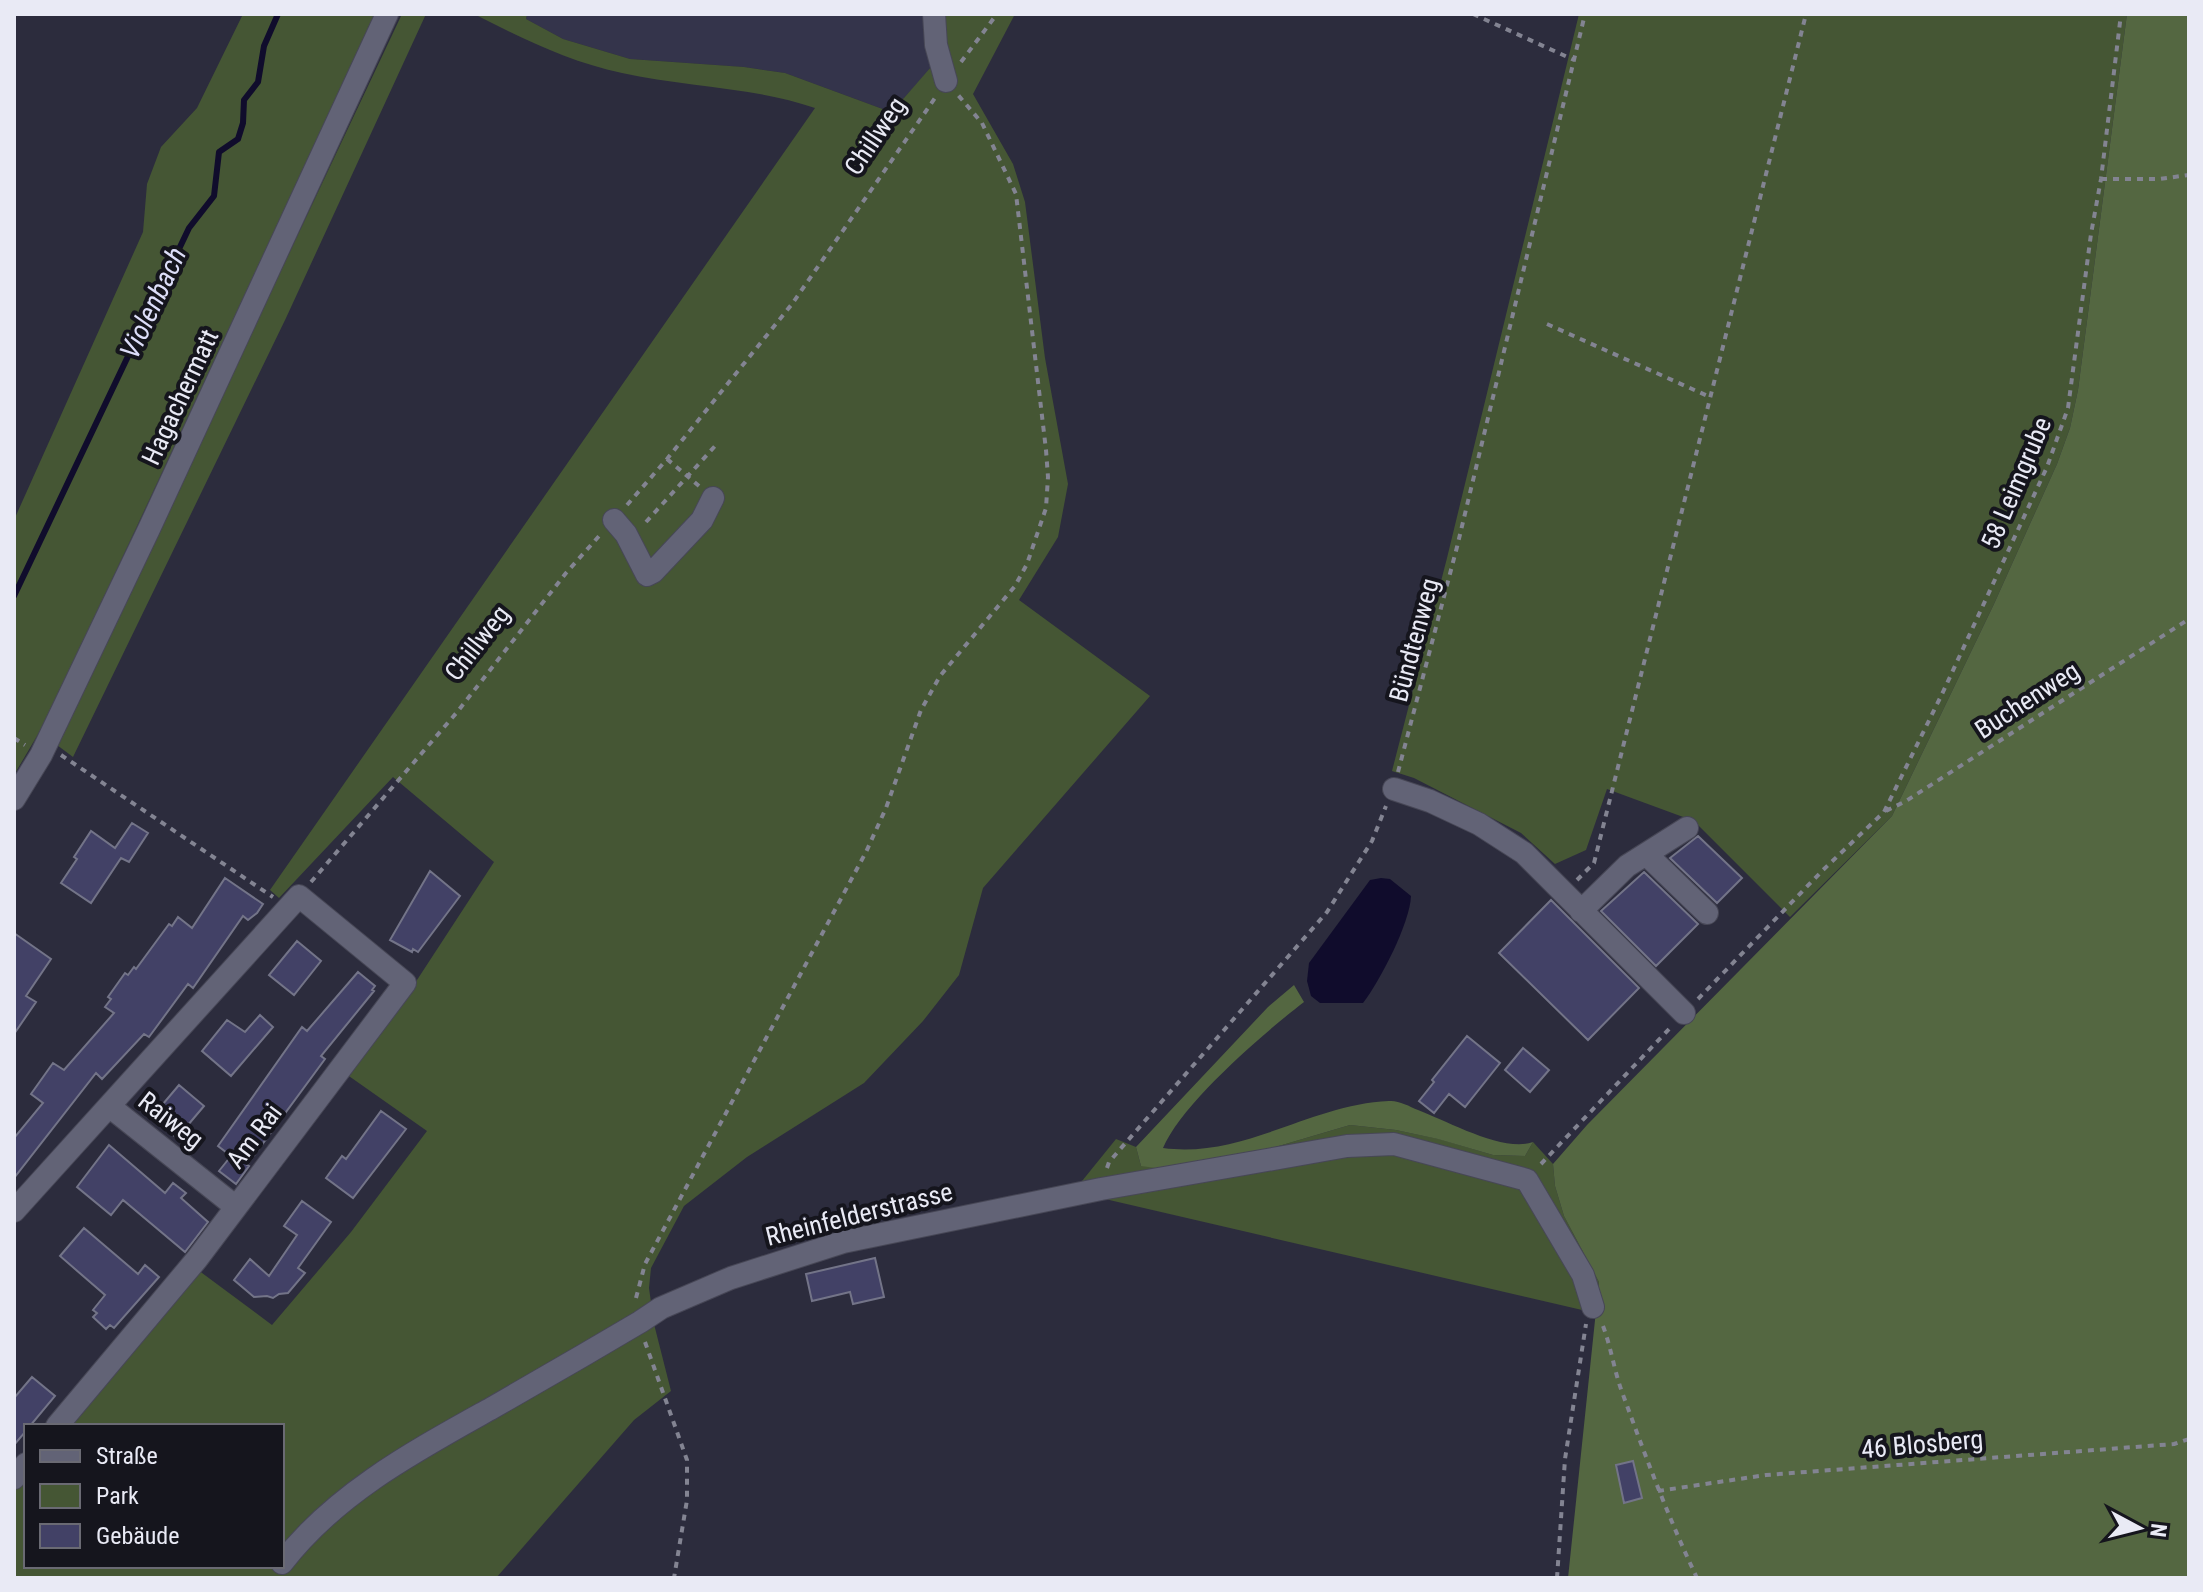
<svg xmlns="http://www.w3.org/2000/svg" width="2203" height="1592" viewBox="0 0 2203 1592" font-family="'Roboto Condensed',sans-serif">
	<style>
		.built { fill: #34344b }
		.green { fill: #455634 }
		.forest { fill: #546741 }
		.water { fill: #100c2c }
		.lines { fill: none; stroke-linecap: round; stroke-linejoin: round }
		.stream { stroke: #100c2c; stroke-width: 6 }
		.building { fill: #424166; stroke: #737488; stroke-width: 2 }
		.minor-casing { stroke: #474756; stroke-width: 24 }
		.path { stroke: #838492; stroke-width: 4; stroke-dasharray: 6 6; stroke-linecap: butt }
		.minor { stroke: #626376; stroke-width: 22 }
		.labels { text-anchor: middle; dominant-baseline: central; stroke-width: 8; stroke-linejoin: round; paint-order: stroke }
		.street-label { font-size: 26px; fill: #e9eaf5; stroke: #15151d }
		.water-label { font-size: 28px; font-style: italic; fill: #dddef9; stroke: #15151d }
	</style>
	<rect width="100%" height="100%" fill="#2c2c3d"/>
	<path class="built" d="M 527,14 L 925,14 L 932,67 L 904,98 L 888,111 L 785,73 L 744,67 L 630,59 L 563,39 L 526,19 Z"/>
	<path class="green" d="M 243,14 L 376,14 L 47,719 L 14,775 L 14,520 L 143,232 L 147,184 L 161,147 L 197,108 Z
		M 402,14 L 426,14 L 286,318 L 73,757 L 57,745 Z
		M 474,14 L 527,14 L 526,19 L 563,39 L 630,59 L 744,67 L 785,73 L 888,111 L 904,98 L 931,67 L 925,14 L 1015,14 L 973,94 L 1013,164 L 1025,202 L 1045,358 L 1068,484 L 1058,537 L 1019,600 L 1150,696 L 983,888 L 959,975 L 923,1021 L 864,1083 L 747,1157 L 684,1206 L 651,1268 L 649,1288 L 654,1324 L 671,1391 L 634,1420 L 496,1578 L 14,1578 L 14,1489 L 26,1474 L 26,1566 L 282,1566 L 282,1426 L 66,1426 L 198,1270 L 272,1325 L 351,1232 L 427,1131 L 346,1074 L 417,980 L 494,862 L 393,777 L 279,898 L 270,890 L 815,108 C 754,87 685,87 622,73 C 569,62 521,38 474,14 Z
		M 1579,14 L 2127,14 L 2078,390 L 2070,428 L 2057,464 L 1994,604 L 1892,816 L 1790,917 L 1694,821 L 1607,789 L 1586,850 L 1555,864 L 1521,833 L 1414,778 L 1392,771 L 1447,558 Z
		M 1350,1125 L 1396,1130 L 1439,1139 L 1493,1155 L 1525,1156 L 1533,1142 L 1553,1164 L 1555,1186 L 1564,1216 L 1599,1282 L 1595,1313 L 1105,1199 L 1078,1186 L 1116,1139 L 1136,1147 L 1141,1166 L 1272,1148 Z"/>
	<path class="forest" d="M 2127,14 L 2189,14 L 2189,1578 L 1568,1578 L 1599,1282 L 1564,1216 L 1555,1186 L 1553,1164 L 1587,1125 L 1892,816 L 1994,604 L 2057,464 L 2070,428 L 2078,390 Z
		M 1294,985 L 1304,1002 C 1265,1032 1182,1103 1163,1148 C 1243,1159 1311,1104 1389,1101 C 1398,1100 1409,1106 1418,1110 C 1447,1121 1504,1153 1533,1142 L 1525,1156 L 1493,1155 L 1438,1139 L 1396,1130 L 1350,1125 L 1272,1148 L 1170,1170 L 1141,1166 L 1136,1147 L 1268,1007 Z"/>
	<path class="water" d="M 1381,878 L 1390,879 L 1411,896 C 1410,923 1380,981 1363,1003 L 1320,1003 L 1311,996 L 1307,981 L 1309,963 L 1370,880 Z"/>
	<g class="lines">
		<path class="stream" d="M 14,596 L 189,228 L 214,196 L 219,152 L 238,139 L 243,123 L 244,100 L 258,82 L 264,46 L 278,14"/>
	</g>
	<path class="building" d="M 132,823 L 148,833 L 129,862 L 121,858 L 91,903 L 61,883 L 77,859 L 74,857 L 91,831 L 115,848 Z
		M 1698,836 L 1742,878 L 1717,903 L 1670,858 Z
		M 430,871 L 460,896 L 418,952 L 413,949 L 412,952 L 390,940 Z
		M 1644,872 L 1698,924 L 1656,966 L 1601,911 Z
		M 225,878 L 263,904 L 257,913 L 248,920 L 243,916 L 193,988 L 188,984 L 149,1037 L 144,1034 L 102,1079 L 96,1073 L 14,1178 L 14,1138 L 43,1103 L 31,1094 L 53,1063 L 64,1070 L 114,1013 L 105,1007 L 111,999 L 108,997 L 125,973 L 128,975 L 134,967 L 136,969 L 169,924 L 172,926 L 178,917 L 192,928 Z
		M 1551,900 L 1639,988 L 1588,1040 L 1499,953 Z
		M 14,933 L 51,959 L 26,996 L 36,1002 L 14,1034 Z
		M 297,941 L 321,961 L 294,995 L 269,975 Z
		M 358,972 L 375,986 L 372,990 L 374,991 L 321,1056 L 325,1059 L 247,1165 L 249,1166 L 236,1184 L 219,1171 L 231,1156 L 218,1146 L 302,1027 L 307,1031 Z
		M 260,1015 L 273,1027 L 231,1076 L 202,1051 L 227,1020 L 245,1032 Z
		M 1467,1036 L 1500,1063 L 1465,1107 L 1449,1094 L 1434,1113 L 1419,1101 L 1434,1082 L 1432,1080 Z
		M 1523,1048 L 1549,1070 L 1530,1092 L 1505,1070 Z
		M 179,1085 L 204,1106 L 177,1138 L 152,1117 Z
		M 381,1111 L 406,1129 L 353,1198 L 326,1178 L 342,1156 L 346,1159 Z
		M 109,1145 L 165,1193 L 173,1183 L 186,1193 L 181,1198 L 208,1222 L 185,1252 L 123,1200 L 111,1215 L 77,1187 Z
		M 302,1201 L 331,1222 L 298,1268 L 305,1273 L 288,1293 L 279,1294 L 273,1298 L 267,1296 L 254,1297 L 234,1280 L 250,1259 L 269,1276 L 297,1235 L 284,1226 Z
		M 84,1228 L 138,1274 L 145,1265 L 159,1277 L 114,1328 L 110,1325 L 106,1329 L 93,1317 L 97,1313 L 93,1310 L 105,1295 L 60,1256 Z
		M 875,1258 L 884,1297 L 853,1304 L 850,1292 L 812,1301 L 806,1274 Z
		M 32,1377 L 55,1396 L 30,1426 L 26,1426 L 26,1431 L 14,1445 L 14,1398 Z
		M 1633,1461 L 1642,1498 L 1624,1503 L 1616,1465 Z"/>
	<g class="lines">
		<defs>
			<path id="minor" d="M 934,14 L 936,45 L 946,81
				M 614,520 L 626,534 L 647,575 L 653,572 L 702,520 L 713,498
				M 1394,789 L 1430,801 L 1479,824 L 1524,853 L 1684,1013
				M 14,799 L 41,755 L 149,529 L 387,14
				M 1646,854 L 1707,913
				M 1581,911 L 1627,866 L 1687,828
				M 109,1106 L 236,1207
				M 14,1211 L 299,896 L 405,983 L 197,1259 L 57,1426
				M 14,1478 L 26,1464
				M 282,1563 C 336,1493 415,1451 492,1408 C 541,1380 591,1351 640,1322 L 661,1308 L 731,1278 L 843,1242 L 1101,1189 L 1347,1146 L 1394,1144 L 1527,1180 L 1583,1275 L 1593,1307"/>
		</defs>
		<use href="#minor" class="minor-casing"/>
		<path class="path" d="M 1473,14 L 1574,60
			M 961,62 L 997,14
			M 2101,179 L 2159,179 L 2189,175
			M 1547,324 L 1710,397
			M 667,459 L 699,486
			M 627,505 L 667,459 L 792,304 L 935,98
			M 646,522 L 716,445
			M 14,738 L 25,745
			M 61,755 L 273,897
			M 1398,772 L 1457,547 L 1585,14
			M 1886,811 L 1906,801 L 2189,619
			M 1577,880 L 1594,863 L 1806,14
			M 311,882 L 458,711 L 566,573 L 600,535
			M 1698,999 L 1823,870 L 1884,812 L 1943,692 L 2047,467 L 2068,408 L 2091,234 L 2101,179 L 2121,14
			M 1541,1164 L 1670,1028
			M 1107,1168 L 1109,1162 L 1327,912 L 1372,841 L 1386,806
			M 636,1298 L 645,1264 L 866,852 L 886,808 L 921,710 L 940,676 L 1015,586 L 1027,564 L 1046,508 L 1048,477 L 1046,450 L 1016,194 L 982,123 L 958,95
			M 1603,1326 C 1611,1347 1614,1370 1622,1392 C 1645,1455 1668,1517 1697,1578
			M 645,1342 L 687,1460 L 687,1500 L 674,1578
			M 1658,1491 L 1766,1475 L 2174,1444 L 2189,1439
			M 1557,1578 L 1565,1459 L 1586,1324"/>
		<use href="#minor" class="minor"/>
	</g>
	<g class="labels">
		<g class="street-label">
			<text transform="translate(875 136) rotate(-56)">Chillweg</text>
			<text transform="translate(180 397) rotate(-65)">Hagachermatt</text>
			<text transform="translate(2016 483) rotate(-67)">58 Leimgrube</text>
			<text transform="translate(1414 640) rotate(-75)">Bündtenweg</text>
			<text transform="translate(477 643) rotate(-52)">Chillweg</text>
			<text transform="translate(2027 700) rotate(-33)">Buchenweg</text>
			<text transform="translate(171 1120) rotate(38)">Raiweg</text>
			<text transform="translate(254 1136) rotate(-53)">Am Rai</text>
			<text transform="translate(859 1214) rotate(-14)">Rheinfelderstrasse</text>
			<text transform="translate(1922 1444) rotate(-5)">46 Blosberg</text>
		</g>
		<g class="water-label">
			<text transform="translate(153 303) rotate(-65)">Violenbach</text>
		</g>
	</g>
	<rect width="2203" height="1592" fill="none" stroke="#e9eaf5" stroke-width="32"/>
	<rect x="24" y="1424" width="260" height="144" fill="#15151d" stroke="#6a6a73" stroke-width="2"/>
	<rect x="40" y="1450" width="40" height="12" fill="#626376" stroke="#6a6a73" stroke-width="2"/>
	<text x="96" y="1464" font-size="24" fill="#e9eaf5">Straße</text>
	<rect x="40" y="1484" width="40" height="24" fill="#455634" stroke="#6a6a73" stroke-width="2"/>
	<text x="96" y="1504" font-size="24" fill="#e9eaf5">Park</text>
	<rect x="40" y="1524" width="40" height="24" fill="#424166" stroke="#6a6a73" stroke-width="2"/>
	<text x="96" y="1544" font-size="24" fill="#e9eaf5">Gebäude</text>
	<g transform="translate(2139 1528) rotate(97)" stroke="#15151d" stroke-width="6" paint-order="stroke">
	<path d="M0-6L14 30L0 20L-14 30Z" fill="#e9eaf5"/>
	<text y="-12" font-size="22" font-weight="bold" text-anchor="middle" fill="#e9eaf5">N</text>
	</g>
</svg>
